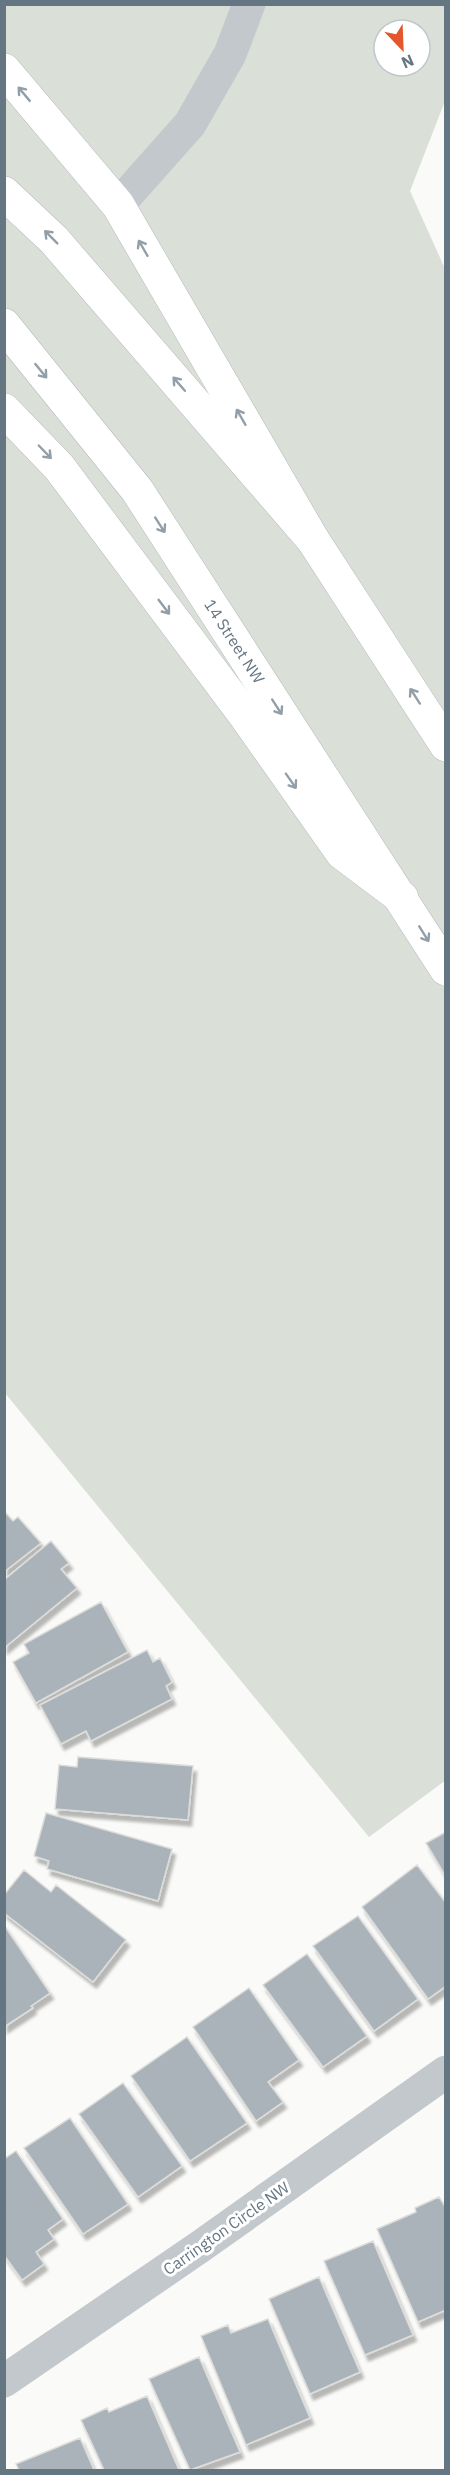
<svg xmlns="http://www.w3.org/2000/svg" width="450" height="2475" viewBox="0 0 450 2475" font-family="'IBM Plex Sans',sans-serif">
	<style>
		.green { fill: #dadfd7; fill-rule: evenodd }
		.building { fill: #aab3b9; stroke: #dcdcda; stroke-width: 1.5; filter: url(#shadow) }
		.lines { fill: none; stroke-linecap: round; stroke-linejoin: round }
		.major-casing { stroke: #b5babe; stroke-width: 34 }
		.highway-casing { stroke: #b4b9bd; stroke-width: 34 }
		.minor { stroke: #c3c8cc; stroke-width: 33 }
		.major { stroke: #fff; stroke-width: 33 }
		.highway { stroke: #fff; stroke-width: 33 }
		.oneway { stroke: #939fa8 }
		.labels { text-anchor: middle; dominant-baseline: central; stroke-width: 6; stroke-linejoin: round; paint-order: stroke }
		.street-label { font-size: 16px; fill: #657683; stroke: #fff }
	</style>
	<defs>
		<filter id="shadow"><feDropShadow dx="3.5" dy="6" stdDeviation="1.5" flood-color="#0004"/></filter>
	</defs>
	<rect width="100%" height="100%" fill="#fafaf8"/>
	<path class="green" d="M 4,5 L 445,5 L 445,101 L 410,191 L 446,271 L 446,1780 L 369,1837 L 5,1393 ZM 384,30 L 420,30 L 420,66 L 384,66 Z"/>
	<path class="building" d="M 4,1511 L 13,1521 L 18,1517 L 41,1543 L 4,1572 Z
		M 51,1541 L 69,1563 L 61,1569 L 77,1588 L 4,1648 L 4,1580 Z
		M 101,1602 L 128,1652 L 36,1703 L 13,1662 L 29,1653 L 24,1644 Z
		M 147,1650 L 153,1662 L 160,1658 L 172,1682 L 166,1686 L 172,1699 L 91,1741 L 86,1731 L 61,1744 L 40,1705 Z
		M 78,1757 L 193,1766 L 188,1820 L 55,1809 L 59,1765 L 77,1767 Z
		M 46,1813 L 172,1849 L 158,1901 L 47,1869 L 49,1861 L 34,1856 Z
		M 446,1832 L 446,1877 L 426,1843 Z
		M 417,1865 L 446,1903 L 446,1986 L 428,1999 L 362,1907 Z
		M 24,1870 L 51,1892 L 56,1885 L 126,1940 L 93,1982 L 4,1913 L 4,1895 Z
		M 358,1916 L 418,1999 L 374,2031 L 313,1946 Z
		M 4,1925 L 50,1993 L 31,2006 L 33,2008 L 4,2027 Z
		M 307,1954 L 367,2036 L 323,2067 L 263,1985 Z
		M 249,1988 L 299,2060 L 268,2082 L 283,2102 L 256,2121 L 193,2027 Z
		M 187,2037 L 247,2123 L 190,2161 L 131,2076 Z
		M 123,2083 L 182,2166 L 138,2197 L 79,2114 Z
		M 70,2118 L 128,2204 L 83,2234 L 24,2148 Z
		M 16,2151 L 63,2219 L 48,2230 L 54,2239 L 36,2252 L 44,2264 L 22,2280 L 4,2255 L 4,2159 Z
		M 439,2197 L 446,2208 L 446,2310 L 418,2322 L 377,2229 L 416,2212 L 415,2208 Z
		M 373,2241 L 413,2335 L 365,2355 L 324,2261 Z
		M 319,2277 L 360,2372 L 310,2394 L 269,2299 Z
		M 268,2319 L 310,2418 L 246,2445 L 201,2336 L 228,2325 L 231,2333 Z
		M 199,2357 L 240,2452 L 190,2470 L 149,2379 Z
		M 147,2396 L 179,2470 L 104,2470 L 81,2420 L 107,2408 L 109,2412 Z
		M 80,2438 L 94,2470 L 19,2470 L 16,2464 Z"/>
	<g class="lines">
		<defs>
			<g id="major">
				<path d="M 4,193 L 54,240 L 313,540 L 446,745"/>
				<path id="s1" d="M 4,325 L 137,490 L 446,969"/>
			</g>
			<path id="highway" d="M 4,70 L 118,205 L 313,540
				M 4,410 L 59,467 L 244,714 L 342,853 L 402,898"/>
		</defs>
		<use href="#major" class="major-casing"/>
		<use href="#highway" class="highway-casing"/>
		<path class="minor" d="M 118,205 L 190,124 L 230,54 L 249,4
			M 4,2381 L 201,2246 L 446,2072"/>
		<use href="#major" class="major"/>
		<use href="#highway" class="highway"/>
	</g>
	<defs><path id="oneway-shaft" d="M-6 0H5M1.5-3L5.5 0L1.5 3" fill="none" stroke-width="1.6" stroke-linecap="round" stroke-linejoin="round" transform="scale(1.5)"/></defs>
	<g class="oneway">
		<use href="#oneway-shaft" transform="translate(24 94) rotate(-130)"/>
		<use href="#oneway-shaft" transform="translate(51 237) rotate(-135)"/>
		<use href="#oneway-shaft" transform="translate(143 248) rotate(-120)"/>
		<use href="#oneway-shaft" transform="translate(41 371) rotate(51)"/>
		<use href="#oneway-shaft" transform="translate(179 384) rotate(-131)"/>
		<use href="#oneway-shaft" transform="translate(241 417) rotate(-120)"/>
		<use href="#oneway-shaft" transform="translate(45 452) rotate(46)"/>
		<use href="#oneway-shaft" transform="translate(160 525) rotate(57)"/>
		<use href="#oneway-shaft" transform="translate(164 607) rotate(53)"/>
		<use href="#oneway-shaft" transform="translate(415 696) rotate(-123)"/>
		<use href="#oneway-shaft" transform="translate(277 707) rotate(57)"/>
		<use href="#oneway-shaft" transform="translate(291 781) rotate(55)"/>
		<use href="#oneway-shaft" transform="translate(424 934) rotate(58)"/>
	</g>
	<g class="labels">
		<g class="street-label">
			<text stroke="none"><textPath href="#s1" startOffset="392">14 Street NW</textPath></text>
			<text transform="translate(226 2228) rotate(-35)">Carrington Circle NW</text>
		</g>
	</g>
	<rect width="450" height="2475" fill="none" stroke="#657683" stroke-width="12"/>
	<g transform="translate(402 48) rotate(157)"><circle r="28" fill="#ffffff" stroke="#c1c8cd" stroke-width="1.5"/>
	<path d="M0-4.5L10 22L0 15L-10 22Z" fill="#e4572e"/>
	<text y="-9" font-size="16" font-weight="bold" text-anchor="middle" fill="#657683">N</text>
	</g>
</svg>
